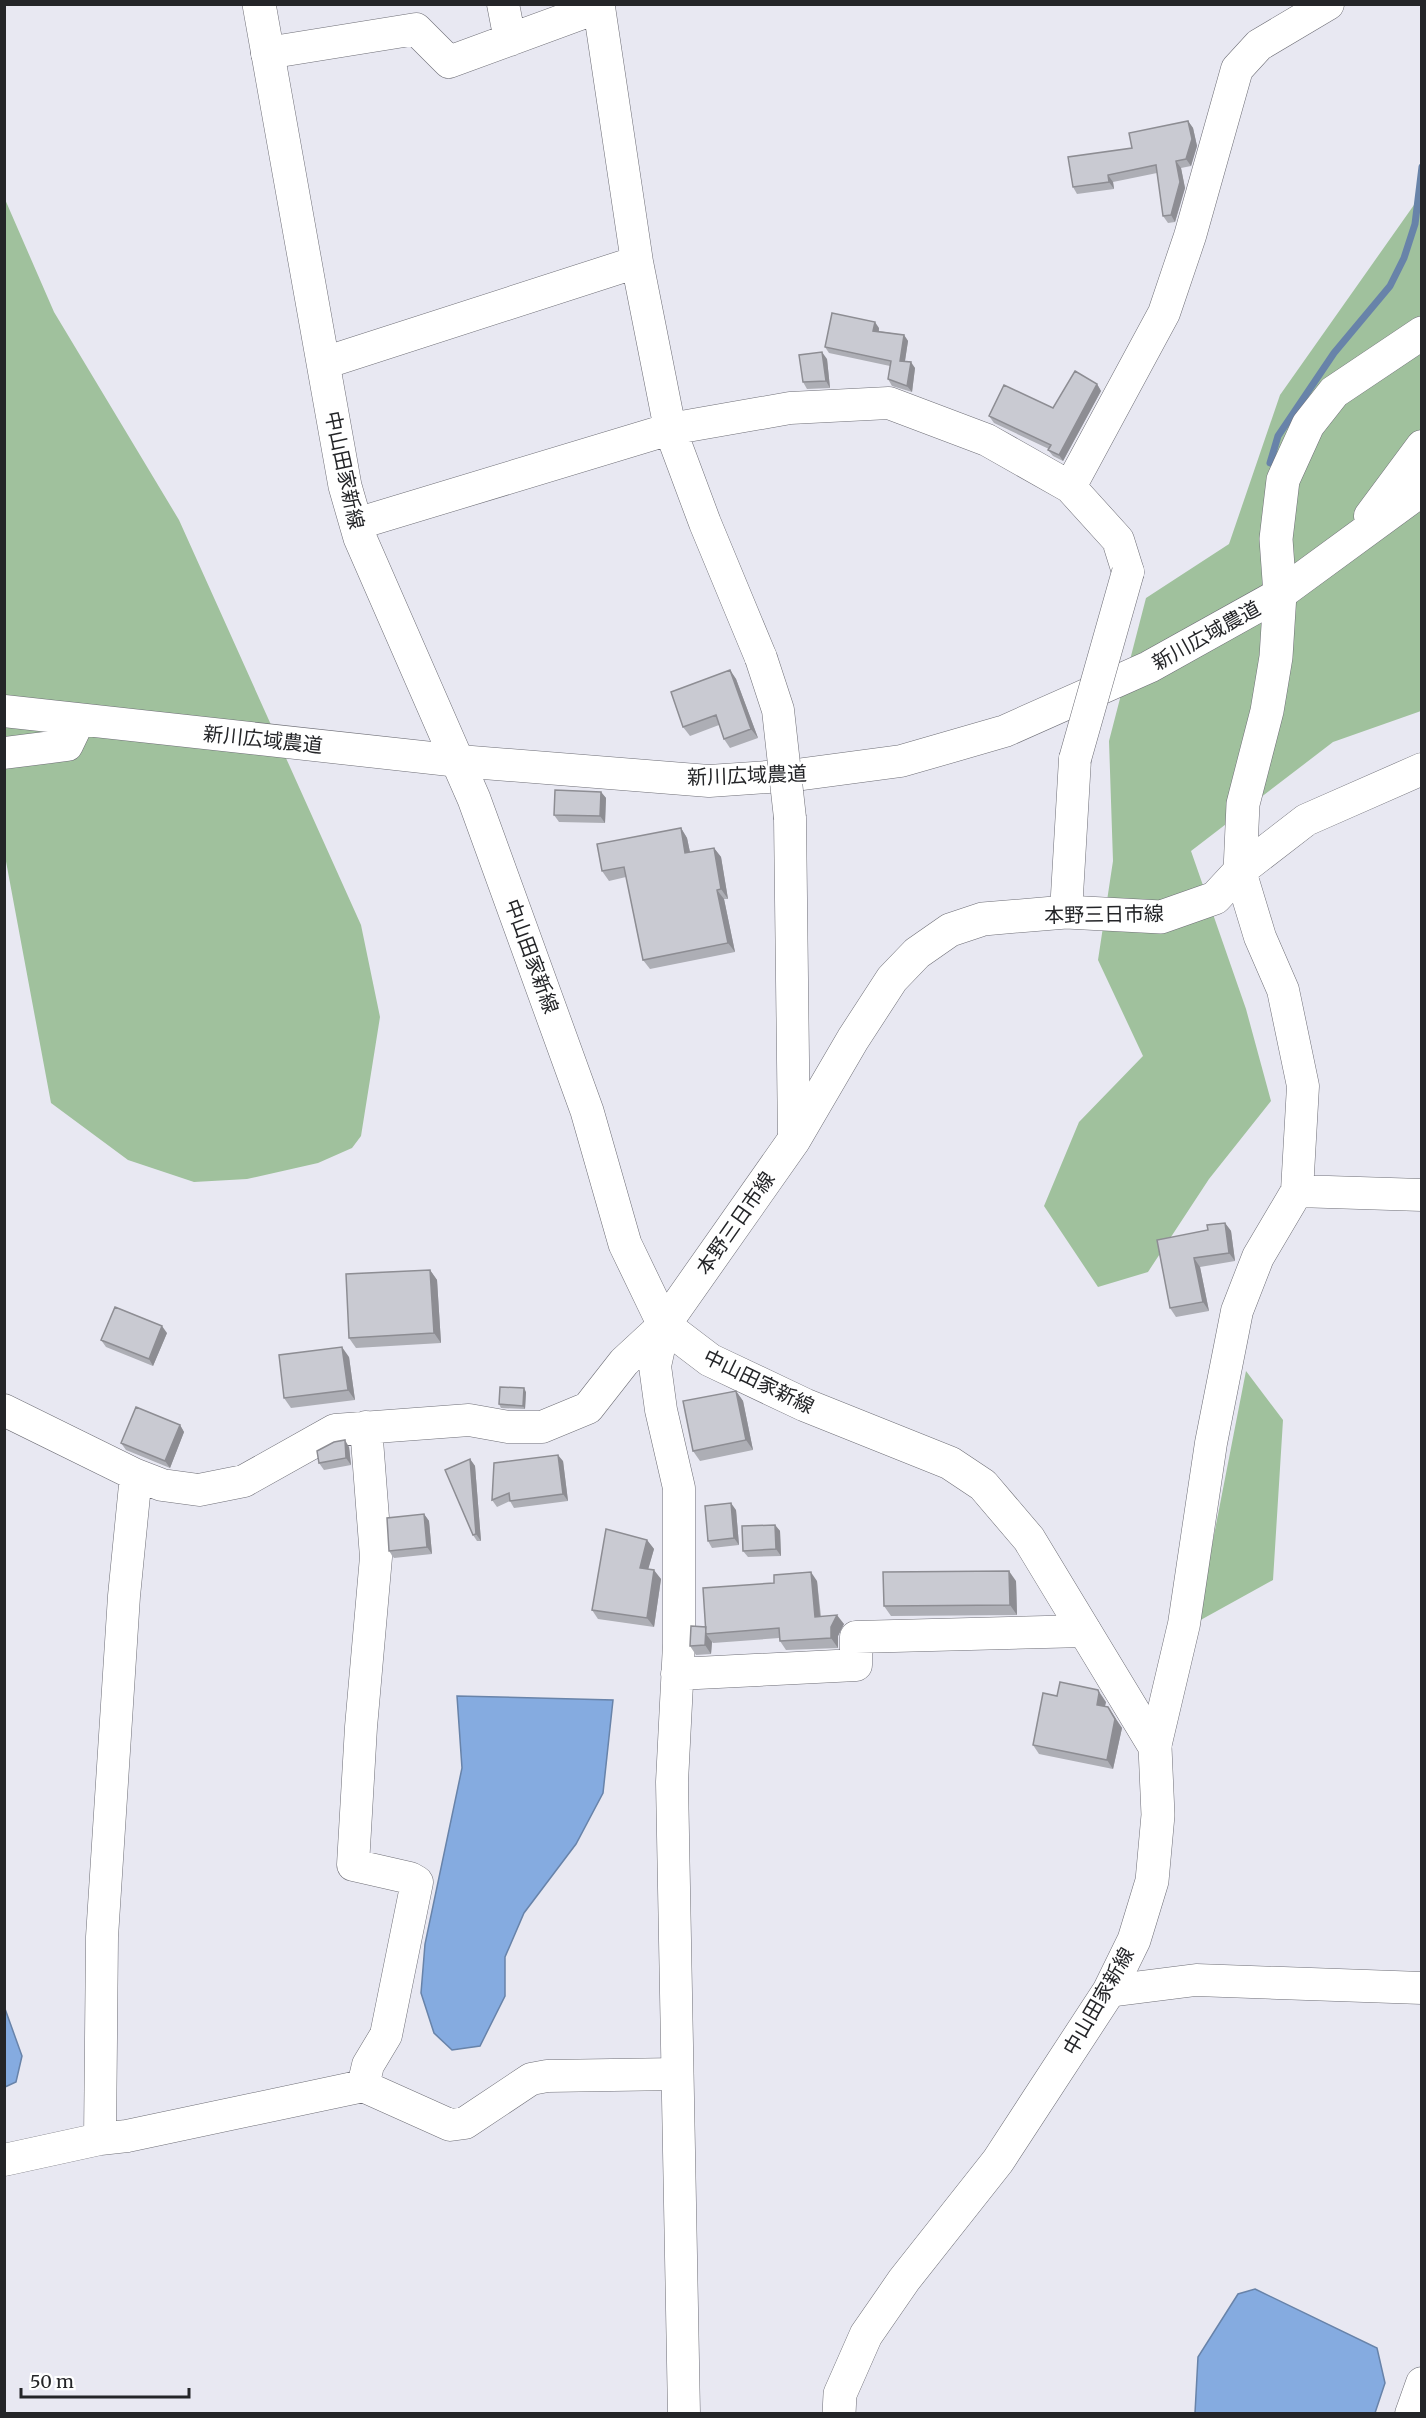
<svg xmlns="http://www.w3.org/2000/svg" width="1426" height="2418" viewBox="0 0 1426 2418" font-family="Merriweather,'Noto Sans JP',serif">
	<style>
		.green { fill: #a0c19d }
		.water { fill: #85abe0; stroke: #6883a9; stroke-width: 1.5 }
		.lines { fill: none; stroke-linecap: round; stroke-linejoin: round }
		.stream { stroke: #6883a9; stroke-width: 7 }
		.minor-casing { stroke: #6e6e76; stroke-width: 33 }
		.major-casing { stroke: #6e6e76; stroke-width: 34 }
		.minor { stroke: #fff; stroke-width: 32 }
		.major { stroke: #fff; stroke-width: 33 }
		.minor-bridge-casing { stroke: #6e6e76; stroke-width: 33; stroke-linecap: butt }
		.minor-bridge { stroke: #fff; stroke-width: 32 }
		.wall { fill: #adaeb5 }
		.shaded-wall { fill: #8d8d93 }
		.building { fill: #c9cad2; stroke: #8d8d93; stroke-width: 1.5 }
		.labels { text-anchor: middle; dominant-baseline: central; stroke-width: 4.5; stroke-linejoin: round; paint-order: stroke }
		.street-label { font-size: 20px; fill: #242528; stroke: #fff }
	</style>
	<rect width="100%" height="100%" fill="#e8e8f2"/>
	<path class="green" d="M 1421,195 L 1421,711 L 1333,742 L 1191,851 L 1246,1009 L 1271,1101 L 1209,1179 L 1148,1272 L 1098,1287 L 1044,1206 L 1079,1122 L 1143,1056 L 1098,960 L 1113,861 L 1109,741 L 1146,598 L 1229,544 L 1280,395 Z
		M 4,197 L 54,312 L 179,520 L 361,925 L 380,1017 L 361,1136 L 352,1148 L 318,1163 L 247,1179 L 194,1182 L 128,1160 L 51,1103 L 5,856 Z
		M 1246,1371 L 1283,1420 L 1273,1580 L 1197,1622 Z"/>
	<path class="water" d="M 457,1696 L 613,1700 L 603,1793 L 576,1844 L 524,1913 L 505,1957 L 505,1996 L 480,2046 L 452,2050 L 434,2033 L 421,1993 L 425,1944 L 462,1768 Z
		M 4,2006 L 22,2056 L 16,2082 L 5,2087 Z
		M 1255,2289 L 1377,2348 L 1385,2383 L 1375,2413 L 1195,2413 L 1198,2357 L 1238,2294 Z"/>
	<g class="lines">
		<path class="stream" d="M 1270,463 L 1278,436 L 1334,353 L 1390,286 L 1404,258 L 1415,224 L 1422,167"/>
		<defs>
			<path id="minor" d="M 503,4 L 510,40
				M 267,53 L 416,29 L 449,62 L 599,7 L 637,262 L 670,429 L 705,523 L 761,658
				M 324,363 L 637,262
				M 1070,487 L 1164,313 L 1190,236 L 1237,69 L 1259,45 L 1328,4
				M 1370,516 L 1422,446
				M 356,524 L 670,429 L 790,408 L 889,403 L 987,440 L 1070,487 L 1118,540 L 1128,572
				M 4,711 L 459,761 L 709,781 L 796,775 L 901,761 L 1005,731 L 1149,667 L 1280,594 L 1422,490
				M 4,753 L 67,745 L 79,720
				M 790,818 L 794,1140
				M 1066,912 L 1075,759
				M 1297,1191 L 1422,1195
				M 664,1325 L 655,1366 L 661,1410 L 679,1488 L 679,1644 L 672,1782 L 684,2414
				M 4,1410 L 136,1475 L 162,1485 L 199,1490 L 244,1481 L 335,1430 L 469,1420 L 508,1427 L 542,1427 L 588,1408 L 624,1362 L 664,1325
				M 677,1674 L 856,1665 L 856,1637 L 1085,1631
				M 1155,1747 L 1184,1624 L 1211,1443 L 1237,1311 L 1258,1257 L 1297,1191 L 1303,1086 L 1283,990 L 1260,937 L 1240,871 L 1306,820 L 1422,769
				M 1109,1991 L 1196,1980 L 1422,1988
				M 363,2086 L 368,2065 L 386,2035 L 417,1882 L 410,1878 L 353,1865 L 361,1727 L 376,1557 L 366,1427
				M 100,2139 L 127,2136 L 363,2086 L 450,2125 L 465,2123 L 531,2079 L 547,2076 L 677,2074
				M 4,2160 L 100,2139 L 102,1937 L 124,1596 L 136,1475
				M 1411,2414 L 1422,2383"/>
			<path id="major" d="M 259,4 L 345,486 L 360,538 L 474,799 L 587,1111 L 625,1244 L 664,1325 L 710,1360 L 805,1405 L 950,1463 L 983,1485 L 1029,1539 L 1155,1747 L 1158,1815 L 1152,1881 L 1134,1940 L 1109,1991 L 998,2161 L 904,2280 L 866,2335 L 840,2394 L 839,2414
				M 664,1325 L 794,1140 L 853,1039 L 892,979 L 917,953 L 950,930 L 983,919 L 1066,912 L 1161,917 L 1215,898 L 1240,871 L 1243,804 L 1267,711 L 1276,657 L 1280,594 L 1276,539 L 1283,480 L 1308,425 L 1334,392 L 1422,333"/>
		</defs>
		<use href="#minor" class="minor-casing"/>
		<use href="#major" class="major-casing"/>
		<use href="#minor" class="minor"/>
		<use href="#major" class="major"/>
		<defs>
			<path id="minor-bridge" d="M 761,658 L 778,710 L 790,818
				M 1075,759 L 1128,572"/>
		</defs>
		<use href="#minor-bridge" class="minor-bridge-casing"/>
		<use href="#minor-bridge" class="minor-bridge"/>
	</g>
	<path class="wall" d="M 1188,121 L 1193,128 L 1197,146 L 1191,166 L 1181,168 L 1185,188 L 1175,222 L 1168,223 L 1163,216 L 1157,173 L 1113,182 L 1114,189 L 1077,194 L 1073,187 Z
		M 879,328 L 879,331 L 904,335 L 908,341 L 905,361 L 915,368 L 912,392 L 892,386 L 888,379 L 890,366 L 829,353 L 825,347 Z
		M 827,359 L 830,388 L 807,389 L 803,382 Z
		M 1097,384 L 1101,391 L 1063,461 L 1053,456 L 1048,450 L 1049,449 L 994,423 L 989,416 L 1053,408 Z
		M 730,670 L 736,679 L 758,738 L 730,748 L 724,739 L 719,725 L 690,736 L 683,727 Z
		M 601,792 L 606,798 L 605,823 L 559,822 L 554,815 Z
		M 681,828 L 687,838 L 690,852 L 714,848 L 721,857 L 728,899 L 724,899 L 735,952 L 650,969 L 643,960 L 626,877 L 609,881 L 602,871 Z
		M 1225,1223 L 1231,1231 L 1235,1261 L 1200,1267 L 1209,1311 L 1176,1317 L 1170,1308 L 1208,1230 Z
		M 430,1270 L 437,1280 L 441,1343 L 356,1348 L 349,1338 Z
		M 167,1333 L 153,1366 L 106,1347 L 101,1340 Z
		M 349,1357 L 355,1400 L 291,1408 L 284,1398 Z
		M 736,1391 L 743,1401 L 753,1450 L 700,1461 L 693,1451 Z
		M 526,1392 L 525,1409 L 501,1408 L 499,1404 Z
		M 180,1425 L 184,1432 L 170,1468 L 126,1450 L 121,1443 Z
		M 349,1447 L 351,1465 L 324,1470 L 319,1463 Z
		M 470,1459 L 475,1466 L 481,1541 L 477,1541 L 473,1535 Z
		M 563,1461 L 568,1501 L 514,1508 L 510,1501 L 497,1507 L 492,1500 Z
		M 736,1510 L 739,1545 L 712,1548 L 708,1541 Z
		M 424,1514 L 429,1521 L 432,1554 L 394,1558 L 389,1551 Z
		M 775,1525 L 780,1531 L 781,1556 L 748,1557 L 743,1551 Z
		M 647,1540 L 654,1549 L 648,1569 L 661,1579 L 654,1627 L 598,1619 L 592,1610 Z
		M 817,1581 L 821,1616 L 844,1624 L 838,1636 L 838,1648 L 786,1650 L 780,1641 L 779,1638 L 713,1643 L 712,1642 L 711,1654 L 696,1655 L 690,1646 L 706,1627 Z
		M 1016,1581 L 1017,1615 L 891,1616 L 884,1606 Z
		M 1106,1702 L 1105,1706 L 1108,1707 L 1122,1728 L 1113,1769 L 1039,1754 L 1033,1745 Z"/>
	<path class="shaded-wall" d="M 1188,121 L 1193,128 L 1197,146 L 1191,166 L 1186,159 Z
		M 1176,161 L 1181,168 L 1185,188 L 1175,222 L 1171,215 Z
		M 1108,175 L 1113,182 L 1114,189 L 1109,182 Z
		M 875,322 L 879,328 L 878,337 L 873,331 Z
		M 904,335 L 908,341 L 904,367 L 900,361 Z
		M 822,352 L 827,359 L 830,388 L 826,381 Z
		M 911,362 L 915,368 L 912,392 L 907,386 Z
		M 1097,384 L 1101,391 L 1063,461 L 1059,455 Z
		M 730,670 L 736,679 L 758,738 L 751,729 Z
		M 601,792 L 606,798 L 605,823 L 600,816 Z
		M 681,828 L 687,838 L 692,862 L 685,853 Z
		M 714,848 L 721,857 L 728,899 L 721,889 Z
		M 717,890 L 724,899 L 735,952 L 728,943 Z
		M 1225,1223 L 1231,1231 L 1235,1261 L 1229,1253 Z
		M 1194,1258 L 1200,1267 L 1209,1311 L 1203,1302 Z
		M 430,1270 L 437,1280 L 441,1343 L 434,1333 Z
		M 162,1326 L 167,1333 L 153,1366 L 149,1359 Z
		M 342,1347 L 349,1357 L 355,1400 L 348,1390 Z
		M 524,1388 L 526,1392 L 525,1409 L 523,1406 Z
		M 736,1391 L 743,1401 L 753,1450 L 746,1440 Z
		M 180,1425 L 184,1432 L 170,1468 L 165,1461 Z
		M 345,1440 L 349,1447 L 351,1465 L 346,1458 Z
		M 558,1455 L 563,1461 L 568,1501 L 563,1494 Z
		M 470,1459 L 475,1466 L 481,1541 L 476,1534 Z
		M 731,1503 L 736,1510 L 739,1545 L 734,1538 Z
		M 424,1514 L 429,1521 L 432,1554 L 427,1547 Z
		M 775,1525 L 780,1531 L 781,1556 L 776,1549 Z
		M 647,1540 L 654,1549 L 646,1577 L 640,1568 Z
		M 654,1570 L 661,1579 L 654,1627 L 647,1618 Z
		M 1009,1571 L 1016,1581 L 1017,1615 L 1010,1605 Z
		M 811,1572 L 817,1581 L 821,1626 L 815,1617 Z
		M 837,1615 L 844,1624 L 838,1636 L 838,1648 L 831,1638 L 831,1627 Z
		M 706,1627 L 706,1634 L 712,1642 L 711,1654 L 705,1645 Z
		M 1098,1690 L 1106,1702 L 1103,1714 L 1097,1705 Z
		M 1108,1707 L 1122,1728 L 1113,1769 L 1107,1760 Z"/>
	<path class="building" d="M 1188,121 L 1192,139 L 1186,159 L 1176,161 L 1180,182 L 1171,215 L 1163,216 L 1156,165 L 1108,175 L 1109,182 L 1073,187 L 1068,157 L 1132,148 L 1129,133 Z
		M 832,313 L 875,322 L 873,331 L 904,335 L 900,361 L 911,362 L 907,386 L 888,379 L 891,361 L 825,347 Z
		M 822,352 L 826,381 L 803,382 L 799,355 Z
		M 1075,371 L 1097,384 L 1059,455 L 1048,450 L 1051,445 L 989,416 L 1004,385 L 1053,408 Z
		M 730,670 L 751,729 L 724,739 L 716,715 L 683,727 L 671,692 Z
		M 555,790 L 601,792 L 600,816 L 554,815 Z
		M 681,828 L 685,853 L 714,848 L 721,889 L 717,890 L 728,943 L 643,960 L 624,867 L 602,871 L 597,844 Z
		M 1225,1223 L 1229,1253 L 1194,1258 L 1203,1302 L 1170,1308 L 1157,1240 L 1208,1230 L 1207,1225 Z
		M 430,1270 L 434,1333 L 349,1338 L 346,1274 Z
		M 115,1307 L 162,1326 L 149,1359 L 101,1340 Z
		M 342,1347 L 348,1390 L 284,1398 L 279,1355 Z
		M 500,1387 L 524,1388 L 523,1406 L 499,1404 Z
		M 736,1391 L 746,1440 L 693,1451 L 683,1401 Z
		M 136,1407 L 180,1425 L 165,1461 L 121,1443 Z
		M 345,1440 L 346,1458 L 319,1463 L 317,1451 L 334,1442 Z
		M 558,1455 L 563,1494 L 510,1501 L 509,1493 L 492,1500 L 494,1463 Z
		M 470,1459 L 476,1534 L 473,1535 L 445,1470 Z
		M 731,1503 L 734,1538 L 708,1541 L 705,1506 Z
		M 424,1514 L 427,1547 L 389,1551 L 387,1518 Z
		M 775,1525 L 776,1549 L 743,1551 L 742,1526 Z
		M 606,1529 L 647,1540 L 640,1568 L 654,1570 L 647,1618 L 592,1610 Z
		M 1009,1571 L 1010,1605 L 884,1606 L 883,1572 Z
		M 811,1572 L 815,1617 L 837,1615 L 831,1627 L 831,1638 L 780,1641 L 779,1628 L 706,1634 L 703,1588 L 774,1583 L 774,1575 Z
		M 691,1626 L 706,1627 L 705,1645 L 690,1646 Z
		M 1060,1682 L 1098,1690 L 1099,1693 L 1097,1705 L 1108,1707 L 1115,1719 L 1107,1760 L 1033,1745 L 1043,1693 L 1057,1696 Z"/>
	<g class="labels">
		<g class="street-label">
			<text transform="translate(345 470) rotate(78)">中山田家新線</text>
			<text transform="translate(1206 635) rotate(-29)">新川広域農道</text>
			<text transform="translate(263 739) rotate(6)">新川広域農道</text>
			<text transform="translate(747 775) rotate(-2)">新川広域農道</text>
			<text transform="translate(1104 914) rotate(-1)">本野三日市線</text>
			<text transform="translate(532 956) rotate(70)">中山田家新線</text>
			<text transform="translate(735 1223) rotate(-55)">本野三日市線</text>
			<text transform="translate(759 1381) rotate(26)">中山田家新線</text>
			<text transform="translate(1098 2001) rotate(-60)">中山田家新線</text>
		</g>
	</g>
	<rect width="1426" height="2418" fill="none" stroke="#242528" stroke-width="12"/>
	<path d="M21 2388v9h168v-9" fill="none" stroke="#242528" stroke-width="3"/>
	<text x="30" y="2388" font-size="18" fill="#242528" stroke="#ffffff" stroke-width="4.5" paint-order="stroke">50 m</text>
</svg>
